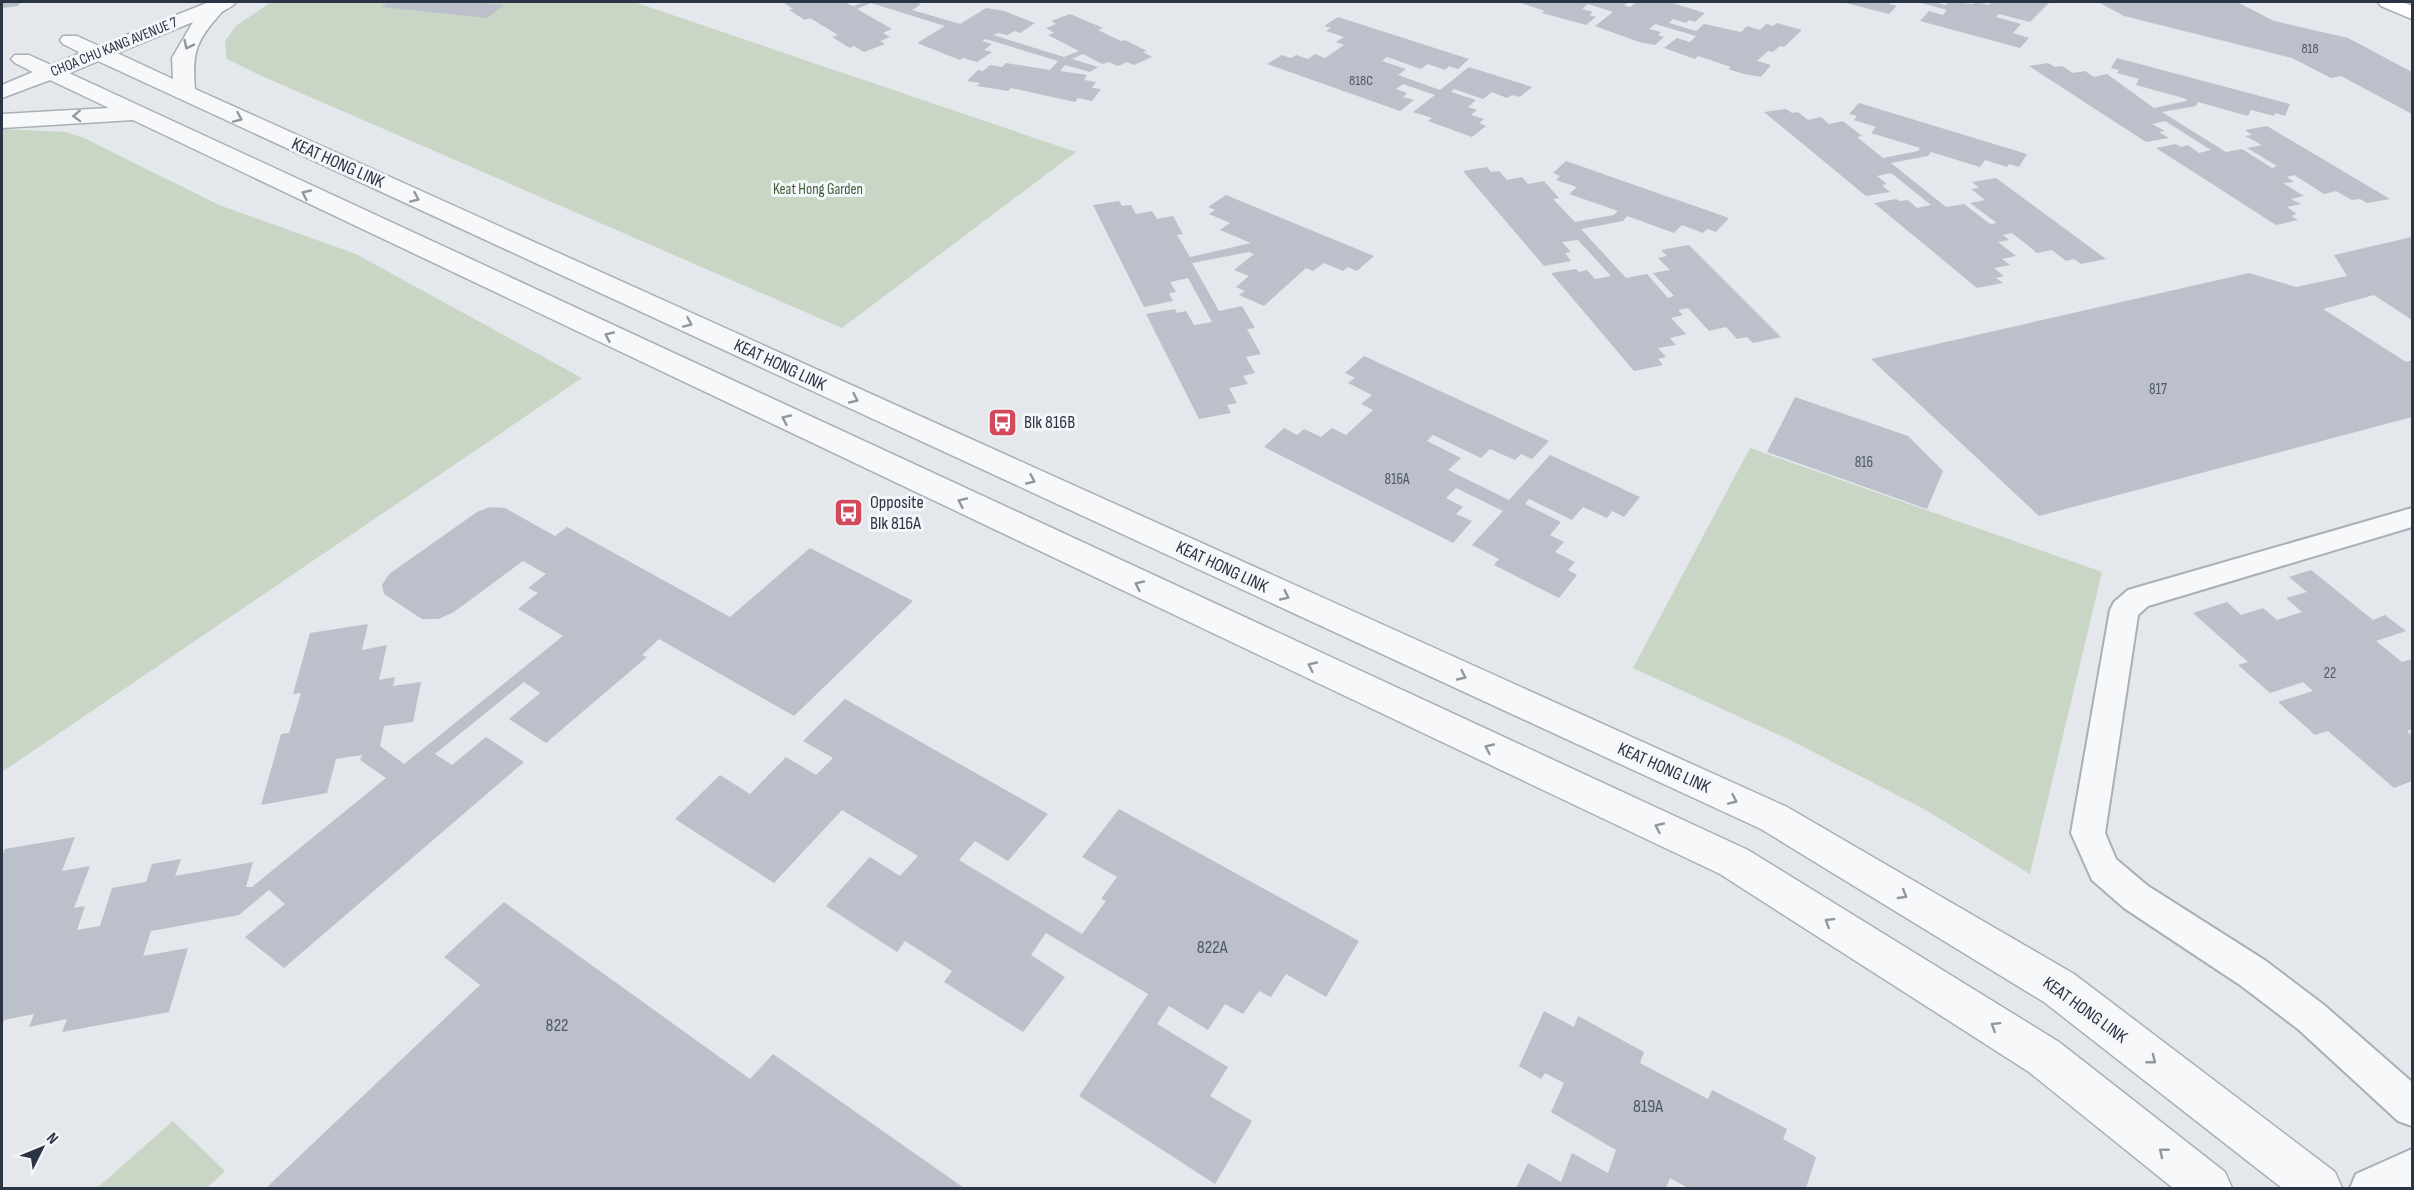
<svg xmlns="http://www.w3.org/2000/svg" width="2414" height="1190" viewBox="0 0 2414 1190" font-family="'Sofia Sans Condensed',sans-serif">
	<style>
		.green { fill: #c9d6c5 }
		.building { fill: #bbc0ca }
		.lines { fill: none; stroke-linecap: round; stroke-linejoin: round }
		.lane-casing { stroke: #a9aeb7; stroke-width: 4 }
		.street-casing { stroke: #a9aeb7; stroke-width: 3 }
		.secondary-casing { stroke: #a9aeb7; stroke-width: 3 }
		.lane { fill: #f7f8fa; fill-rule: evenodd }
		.street { fill: #f7f8fa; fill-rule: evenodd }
		.secondary { fill: #fff; fill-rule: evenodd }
		.oneway { stroke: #9196a0 }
		.labels { text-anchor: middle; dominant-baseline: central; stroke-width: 6; stroke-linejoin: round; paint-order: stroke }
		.far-number-label { font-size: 14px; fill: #4f5766 }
		.far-street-label { font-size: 15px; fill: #2b3445; stroke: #f4f6f9 }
		.far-park-label { font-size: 15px; fill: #3f6138; stroke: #f4f6f9 }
		.number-label { font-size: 15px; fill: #4f5766 }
		.street-label { font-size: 18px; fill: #2b3445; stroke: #f4f6f9 }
		.poi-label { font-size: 18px; fill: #2b3445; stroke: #f4f6f9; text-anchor: start }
		.near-number-label { font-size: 18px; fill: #4f5766 }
	</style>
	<rect width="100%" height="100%" fill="#e4e7ec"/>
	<path class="green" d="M 271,2 L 634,2 L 1076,152 L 842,328 L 257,74 L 227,59 L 225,41 L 236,26 Z
		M 2,129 L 66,132 L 84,138 L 219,205 L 356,254 L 582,378 L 2,772 Z
		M 1750,448 L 2102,572 L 2030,874 L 1924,809 L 1790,740 L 1633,668 Z
		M 173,1121 L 225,1171 L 207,1188 L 97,1188 Z"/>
	<path class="building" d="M 2,2 L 21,2 L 18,6 L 2,8 Z
		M 389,2 L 467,2 L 504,5 L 487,18 L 381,7 Z
		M 790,2 L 844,2 L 853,6 L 865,2 L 913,2 L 921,4 L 912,10 L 960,24 L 986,8 L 1004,11 L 1035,23 L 1020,33 L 1015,31 L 1007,35 L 998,33 L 993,35 L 1064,57 L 1079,51 L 1048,35 L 1054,33 L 1046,28 L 1056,24 L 1051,21 L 1070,14 L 1103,28 L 1098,30 L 1121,41 L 1125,40 L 1147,51 L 1143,52 L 1152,57 L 1134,65 L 1127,62 L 1118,66 L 1109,62 L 1102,64 L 1083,54 L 1072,59 L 1098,67 L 1090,72 L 1065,65 L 1060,71 L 1087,75 L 1084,80 L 1096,82 L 1092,88 L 1101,89 L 1092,101 L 1078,98 L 1075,102 L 1011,88 L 1008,91 L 977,86 L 980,83 L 967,81 L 978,70 L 983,71 L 990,65 L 1002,67 L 1006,63 L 1050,70 L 1058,61 L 986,39 L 982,41 L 992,44 L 984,50 L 992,52 L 977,62 L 963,58 L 960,60 L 917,43 L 945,26 L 871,3 L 857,9 L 892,29 L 883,33 L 890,37 L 880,41 L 885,44 L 864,52 L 854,46 L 850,48 L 832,37 L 838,35 L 810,18 L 805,20 L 789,10 L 793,9 L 784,3 Z
		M 1518,2 L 1629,2 L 1624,5 L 1630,7 L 1637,2 L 1669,2 L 1705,13 L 1695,22 L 1689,20 L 1686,23 L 1673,19 L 1669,23 L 1696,31 L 1704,24 L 1741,32 L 1747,26 L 1760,30 L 1766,24 L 1773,26 L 1777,23 L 1802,30 L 1784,47 L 1780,46 L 1773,52 L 1768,51 L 1757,61 L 1771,65 L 1761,77 L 1744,74 L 1728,69 L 1731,67 L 1698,56 L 1695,59 L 1664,48 L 1677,38 L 1690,42 L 1696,36 L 1655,24 L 1649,29 L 1661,32 L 1658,35 L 1664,37 L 1655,45 L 1639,42 L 1595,26 L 1613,12 L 1588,4 L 1582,9 L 1593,12 L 1589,15 L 1596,17 L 1586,25 L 1542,13 L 1545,11 Z
		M 1842,2 L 1891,2 L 1889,4 L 1897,6 L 1889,14 Z
		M 1918,2 L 1933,2 L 1946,5 L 1949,2 L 1973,4 L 1975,2 L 1989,5 L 1992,2 L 2050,2 L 2030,22 L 1999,14 L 1996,17 L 2021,24 L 2013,33 L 2029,38 L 2020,48 L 1920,21 L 1929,11 L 1943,15 L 1947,10 Z
		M 2098,2 L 2237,2 L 2274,21 L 2348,38 L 2412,72 L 2412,114 L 2341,76 L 2331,78 L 2292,58 L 2124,16 Z
		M 1338,17 L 1469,59 L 1458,69 L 1449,66 L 1445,70 L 1428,64 L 1421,69 L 1387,57 L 1382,61 L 1406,69 L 1398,75 L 1440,90 L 1469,67 L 1532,87 L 1520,97 L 1512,95 L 1507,98 L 1492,92 L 1483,99 L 1454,89 L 1451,92 L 1476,100 L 1468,107 L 1477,110 L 1471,115 L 1484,119 L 1479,123 L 1486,126 L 1472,137 L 1428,121 L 1432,118 L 1413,112 L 1435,95 L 1403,84 L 1396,89 L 1407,93 L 1403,97 L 1414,100 L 1400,111 L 1267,64 L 1282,55 L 1291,58 L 1296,55 L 1308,59 L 1315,54 L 1325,58 L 1344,45 L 1336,42 L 1344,37 L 1326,31 L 1331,28 L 1324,26 Z
		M 2117,58 L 2290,104 L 2285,116 L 2276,113 L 2274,116 L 2251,110 L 2248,116 L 2198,102 L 2196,106 L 2162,112 L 2226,152 L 2242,149 L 2272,168 L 2277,166 L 2247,148 L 2262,145 L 2245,136 L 2252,135 L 2245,130 L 2267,126 L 2390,199 L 2367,203 L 2360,199 L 2352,200 L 2336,191 L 2324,194 L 2294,175 L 2287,177 L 2294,182 L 2283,183 L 2304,196 L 2291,199 L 2301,204 L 2287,207 L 2297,214 L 2291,216 L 2298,220 L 2276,225 L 2156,148 L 2176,144 L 2181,147 L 2188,145 L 2199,153 L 2211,150 L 2165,121 L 2152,124 L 2165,131 L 2159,132 L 2169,138 L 2146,142 L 2029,66 L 2048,63 L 2055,67 L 2062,66 L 2073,73 L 2085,71 L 2094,77 L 2107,74 L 2154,108 L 2186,101 L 2187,99 L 2136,85 L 2139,79 L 2117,73 L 2119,70 L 2111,68 Z
		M 1859,103 L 2027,154 L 2019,167 L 2009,164 L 2007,167 L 1985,160 L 1980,167 L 1931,152 L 1928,156 L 1891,163 L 1946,207 L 1964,204 L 1990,224 L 1997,223 L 1970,203 L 1985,200 L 1971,189 L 1979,188 L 1972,182 L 1996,178 L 2106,259 L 2081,264 L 2074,259 L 2066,261 L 2052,250 L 2037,253 L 2012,233 L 2003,235 L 2009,240 L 1998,242 L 2016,256 L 2002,259 L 2010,265 L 1994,268 L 2004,276 L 1996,278 L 2003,283 L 1977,288 L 1874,203 L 1896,199 L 1900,201 L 1908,200 L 1917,208 L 1931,205 L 1891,173 L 1877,176 L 1887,184 L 1882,185 L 1890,192 L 1866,196 L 1764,112 L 1786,109 L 1792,113 L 1798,112 L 1808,120 L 1821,117 L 1829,124 L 1843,121 L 1862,136 L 1857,137 L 1883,158 L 1918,151 L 1920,148 L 1871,133 L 1876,127 L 1854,120 L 1857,116 L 1849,114 Z
		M 1566,161 L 1729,218 L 1716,232 L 1707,229 L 1703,233 L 1682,225 L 1674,233 L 1627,216 L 1623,221 L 1581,229 L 1626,278 L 1647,274 L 1668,298 L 1674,296 L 1653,273 L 1670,270 L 1658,258 L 1667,256 L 1661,250 L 1689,245 L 1781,337 L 1753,343 L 1747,337 L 1737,339 L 1726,327 L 1709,331 L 1688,308 L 1678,310 L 1683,315 L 1671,318 L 1686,334 L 1670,338 L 1676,345 L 1658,348 L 1666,357 L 1658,359 L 1663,365 L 1634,371 L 1551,273 L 1576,269 L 1579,272 L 1587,270 L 1595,279 L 1611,276 L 1578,240 L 1562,242 L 1571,252 L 1565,253 L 1571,261 L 1544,266 L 1463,171 L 1487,167 L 1491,172 L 1499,171 L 1507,180 L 1522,177 L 1528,184 L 1544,181 L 1559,198 L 1553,199 L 1575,222 L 1614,215 L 1618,211 L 1569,194 L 1577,187 L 1556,180 L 1560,176 L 1553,173 Z
		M 1226,195 L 1374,256 L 1357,271 L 1348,267 L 1343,271 L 1324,263 L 1313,271 L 1306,268 L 1264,306 L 1239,295 L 1245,291 L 1236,287 L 1249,276 L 1234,270 L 1254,254 L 1249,252 L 1192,263 L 1219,311 L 1242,306 L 1255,328 L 1247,329 L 1261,354 L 1246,357 L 1255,373 L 1243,376 L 1248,384 L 1229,388 L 1237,403 L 1227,405 L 1231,413 L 1199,419 L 1146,314 L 1175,309 L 1177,313 L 1186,311 L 1194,325 L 1212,322 L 1188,278 L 1170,282 L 1176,292 L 1169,293 L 1173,301 L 1144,307 L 1093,205 L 1119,201 L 1122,206 L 1131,205 L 1136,214 L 1152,211 L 1157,219 L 1173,216 L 1183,234 L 1177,235 L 1190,257 L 1251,243 L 1220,230 L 1230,223 L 1209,214 L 1215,210 L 1208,207 Z
		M 2412,237 L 2412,320 L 2374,295 L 2323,309 L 2406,362 L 2412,360 L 2412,417 L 2039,516 L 1871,359 L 2249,273 L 2296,287 L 2347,276 L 2334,255 Z
		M 1364,356 L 1549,441 L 1532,459 L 1521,454 L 1515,460 L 1490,449 L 1481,458 L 1433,435 L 1427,441 L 1461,458 L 1448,470 L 1509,500 L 1550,455 L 1640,497 L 1624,517 L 1612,511 L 1607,518 L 1583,507 L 1572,520 L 1529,499 L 1525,504 L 1561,522 L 1550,535 L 1564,542 L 1555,552 L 1575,562 L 1568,570 L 1577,575 L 1559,598 L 1494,565 L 1499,559 L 1472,545 L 1503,511 L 1456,488 L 1446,498 L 1463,507 L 1456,514 L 1472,521 L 1453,543 L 1264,447 L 1284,428 L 1297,435 L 1304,429 L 1321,437 L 1332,428 L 1346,435 L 1373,410 L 1361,404 L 1372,395 L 1348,383 L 1355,378 L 1345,373 Z
		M 1795,397 L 1908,436 L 1943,471 L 1927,509 L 1767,452 Z
		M 490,507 L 505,508 L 555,536 L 567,527 L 730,617 L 810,548 L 913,601 L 794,716 L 659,639 L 642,655 L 647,657 L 546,743 L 509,719 L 540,693 L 524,682 L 435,754 L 452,765 L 486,737 L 524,762 L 284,968 L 245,937 L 285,904 L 269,890 L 239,915 L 151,931 L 143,956 L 188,948 L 169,1012 L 62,1032 L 67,1019 L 29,1027 L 34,1014 L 4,1020 L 2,1026 L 2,856 L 5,849 L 75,837 L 62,871 L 90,866 L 74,908 L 85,906 L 77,930 L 100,926 L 112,888 L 146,882 L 152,864 L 181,859 L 175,876 L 253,862 L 246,887 L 252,887 L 386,778 L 360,760 L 362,755 L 336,759 L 327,793 L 261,805 L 281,734 L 289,733 L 301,693 L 293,694 L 310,633 L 368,624 L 362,650 L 387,645 L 379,680 L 395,677 L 393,686 L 421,682 L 413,722 L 384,726 L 380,746 L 404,764 L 563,636 L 518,609 L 538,593 L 528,588 L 546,574 L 523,561 L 454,612 L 438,619 L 422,619 L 384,594 L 382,585 L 389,574 L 477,512 Z
		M 2311,570 L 2373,620 L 2385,615 L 2406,631 L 2376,641 L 2402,662 L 2412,659 L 2412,729 L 2407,731 L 2412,736 L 2412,781 L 2394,788 L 2328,731 L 2315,735 L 2278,702 L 2313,691 L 2303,682 L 2270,693 L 2238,665 L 2248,662 L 2193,613 L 2227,602 L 2241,615 L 2263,608 L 2277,620 L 2302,612 L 2286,598 L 2307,592 L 2289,577 Z
		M 845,699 L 1048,814 L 1008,861 L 975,841 L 959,860 L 1082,934 L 1106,901 L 1101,899 L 1117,877 L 1082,857 L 1119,809 L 1359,941 L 1326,997 L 1286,974 L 1271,997 L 1259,991 L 1243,1014 L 1225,1004 L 1208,1030 L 1169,1006 L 1157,1024 L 1228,1067 L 1210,1096 L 1252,1121 L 1215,1184 L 1079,1096 L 1148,994 L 1046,933 L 1031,955 L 1065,977 L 1023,1032 L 944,982 L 952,971 L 905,941 L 897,952 L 826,906 L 870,857 L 900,876 L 918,856 L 842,810 L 774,883 L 675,819 L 720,775 L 750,794 L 786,757 L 816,775 L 833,758 L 803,741 Z
		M 504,902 L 750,1079 L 773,1054 L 964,1188 L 266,1188 L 480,985 L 444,957 Z
		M 1544,1011 L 1574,1027 L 1578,1016 L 1644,1052 L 1640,1063 L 1708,1099 L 1712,1090 L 1787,1129 L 1783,1139 L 1816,1157 L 1806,1188 L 1688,1188 L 1670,1178 L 1666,1188 L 1516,1188 L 1528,1163 L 1561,1182 L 1572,1153 L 1608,1173 L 1616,1150 L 1551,1112 L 1564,1083 L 1545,1073 L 1541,1079 L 1519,1066 Z"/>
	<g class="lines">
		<defs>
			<path id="lane" d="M 2412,508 L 2412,527 L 2148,606 L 2138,615 L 2105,833 L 2116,859 L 2148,886 L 2266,961 L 2324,1005 L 2412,1082 L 2412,1126 L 2398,1121 L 2298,1029 L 2240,985 L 2124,908 L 2092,880 L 2071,833 L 2110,610 L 2114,602 L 2128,590 Z
				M 2412,1149 L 2412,1188 L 2350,1188 L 2356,1174 Z"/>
			<path id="street" d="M 209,2 L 236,2 C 232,8 226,8 221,13 C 196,41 192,52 195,89 L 1787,807 L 2074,974 L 2335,1172 L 2342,1188 L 2282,1188 L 2044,1002 L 1761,829 L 98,61 L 69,73 L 1748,850 L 2059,1042 L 2225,1172 L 2232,1188 L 2173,1188 L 2029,1072 L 1720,874 L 133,120 L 2,128 L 2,114 L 109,108 L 50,80 L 2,98 L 2,85 L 33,72 L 15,63 L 11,59 L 15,55 L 29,55 L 51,65 L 81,53 L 63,44 L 60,40 L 63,36 L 77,36 L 99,46 ZM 193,22 L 172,58 L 173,79 L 117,53 Z"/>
			<path id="secondary" d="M 2378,2 L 2403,2 L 2412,6 L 2412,19 L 2381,6 Z"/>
		</defs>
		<use href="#lane" class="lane-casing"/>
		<use href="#street" class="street-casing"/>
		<use href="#secondary" class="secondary-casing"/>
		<use href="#lane" class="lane"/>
		<use href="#street" class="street"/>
		<use href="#secondary" class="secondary"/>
	</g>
	<defs><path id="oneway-chevron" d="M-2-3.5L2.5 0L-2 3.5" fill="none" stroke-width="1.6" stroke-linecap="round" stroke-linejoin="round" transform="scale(1.5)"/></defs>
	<g class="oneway">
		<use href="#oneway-chevron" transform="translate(188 45) rotate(116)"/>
		<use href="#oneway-chevron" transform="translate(77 116) rotate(178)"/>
		<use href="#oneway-chevron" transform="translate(238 118) rotate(24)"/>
		<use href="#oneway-chevron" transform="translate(306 194) rotate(-155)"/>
		<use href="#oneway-chevron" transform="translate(415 198) rotate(24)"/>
		<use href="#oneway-chevron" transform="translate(688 323) rotate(24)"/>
		<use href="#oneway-chevron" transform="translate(609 336) rotate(-155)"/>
		<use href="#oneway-chevron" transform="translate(854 399) rotate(25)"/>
		<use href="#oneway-chevron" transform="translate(786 419) rotate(-155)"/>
		<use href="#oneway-chevron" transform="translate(1031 480) rotate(25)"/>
		<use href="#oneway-chevron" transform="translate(962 502) rotate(-155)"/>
		<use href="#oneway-chevron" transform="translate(1139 585) rotate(-155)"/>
		<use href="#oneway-chevron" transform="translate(1285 596) rotate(25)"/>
		<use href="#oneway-chevron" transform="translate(1312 666) rotate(-155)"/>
		<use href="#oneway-chevron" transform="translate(1462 676) rotate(25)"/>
		<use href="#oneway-chevron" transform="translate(1489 748) rotate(-155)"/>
		<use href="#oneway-chevron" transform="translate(1733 800) rotate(24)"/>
		<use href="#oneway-chevron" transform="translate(1659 827) rotate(-155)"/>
		<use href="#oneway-chevron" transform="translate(1903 895) rotate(31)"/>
		<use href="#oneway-chevron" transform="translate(1829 922) rotate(-148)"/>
		<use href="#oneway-chevron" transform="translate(1995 1026) rotate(-148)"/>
		<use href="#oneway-chevron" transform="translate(2152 1060) rotate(38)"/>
		<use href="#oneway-chevron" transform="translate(2163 1152) rotate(-141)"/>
	</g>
	<defs>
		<symbol id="bus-square" viewBox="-11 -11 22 22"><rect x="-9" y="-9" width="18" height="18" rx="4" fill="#d1495b" stroke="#f4f6f9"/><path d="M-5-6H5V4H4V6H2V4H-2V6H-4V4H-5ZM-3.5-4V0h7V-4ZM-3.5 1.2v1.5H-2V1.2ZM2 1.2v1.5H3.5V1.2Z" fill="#fff"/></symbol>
	</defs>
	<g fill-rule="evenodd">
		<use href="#bus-square" x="986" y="406" width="33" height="33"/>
		<use href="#bus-square" x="832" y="496" width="33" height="33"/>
	</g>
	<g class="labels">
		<g class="far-number-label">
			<text x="2310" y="48">818</text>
			<text x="1361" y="80">818C</text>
		</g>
		<g class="far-street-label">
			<text transform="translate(114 47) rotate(-22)">CHOA CHU KANG AVENUE 7</text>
		</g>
		<g class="far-park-label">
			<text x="818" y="189">Keat Hong Garden</text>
		</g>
		<g class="number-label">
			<text x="2158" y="389">817</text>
			<text x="1864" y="462">816</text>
			<text x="1397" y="479">816A</text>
			<text x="2330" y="673">22</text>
		</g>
		<g class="street-label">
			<text transform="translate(338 163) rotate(24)">KEAT HONG LINK</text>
			<text transform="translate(780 365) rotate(25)">KEAT HONG LINK</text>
			<text transform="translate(1222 567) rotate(25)">KEAT HONG LINK</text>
			<text transform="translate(1664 768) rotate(24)">KEAT HONG LINK</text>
			<text transform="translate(2085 1010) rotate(36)">KEAT HONG LINK</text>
		</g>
		<g class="poi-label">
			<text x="1024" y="422">Blk 816B</text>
			<text x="870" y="502">Opposite<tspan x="870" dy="21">Blk 816A</tspan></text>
		</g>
		<g class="near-number-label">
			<text x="1212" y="947">822A</text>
			<text x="557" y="1025">822</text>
			<text x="1648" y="1106">819A</text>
		</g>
	</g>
	<rect width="2414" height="1190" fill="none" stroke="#2b3445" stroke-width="6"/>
	<g transform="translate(42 1148) rotate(47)" stroke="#f4f6f9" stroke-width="4.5" paint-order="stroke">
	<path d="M0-4.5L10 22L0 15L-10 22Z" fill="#2b3445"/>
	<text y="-9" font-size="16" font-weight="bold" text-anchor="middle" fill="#2b3445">N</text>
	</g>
</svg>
